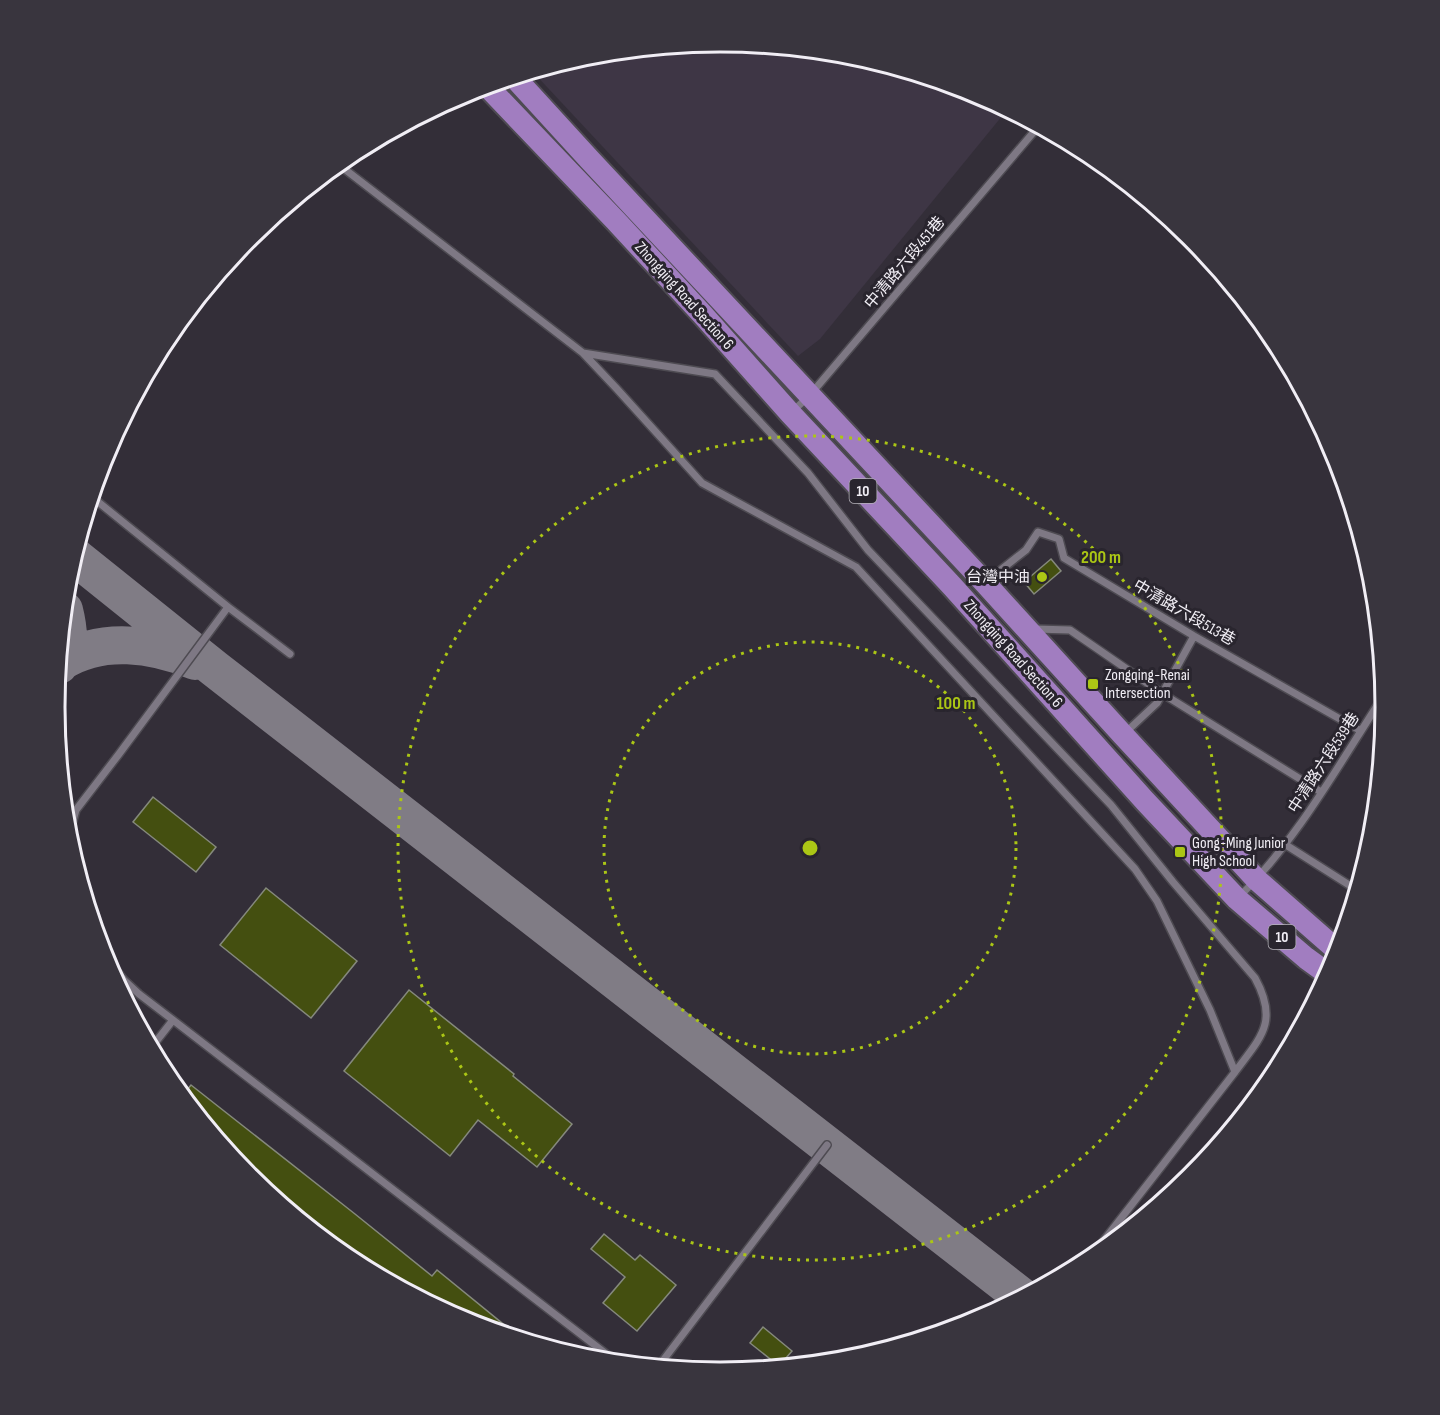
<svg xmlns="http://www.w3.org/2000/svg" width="1440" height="1415" viewBox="0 0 1440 1415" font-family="'Sofia Sans Condensed','Noto Sans TC',sans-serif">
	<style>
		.built { fill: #3e3645 }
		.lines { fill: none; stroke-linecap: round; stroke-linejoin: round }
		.taxiway { stroke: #807c85; stroke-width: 38 }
		.building { fill: #444f10; stroke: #85897d; stroke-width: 1.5 }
		.service-casing { stroke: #4e4b52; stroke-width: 10 }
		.primary-casing { stroke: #4e4b52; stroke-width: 26 }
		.service { stroke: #7e7884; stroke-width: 7 }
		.primary { stroke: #a17dc0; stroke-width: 22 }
		.ring { fill: none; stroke: #abc615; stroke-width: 3; stroke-dasharray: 3 6 }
		.poi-dot { fill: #abc615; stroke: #29252e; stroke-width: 2 }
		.labels { text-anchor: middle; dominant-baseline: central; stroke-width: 6; stroke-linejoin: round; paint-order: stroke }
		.shield { fill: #29252e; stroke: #b5b2b9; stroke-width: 1.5 }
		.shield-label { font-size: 15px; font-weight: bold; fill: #f1eef5 }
		.street-label { font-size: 16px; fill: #f1eef5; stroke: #29252e }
		.poi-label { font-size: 16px; fill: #f1eef5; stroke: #29252e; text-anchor: start }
		.rim { fill: none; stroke: #f1eef5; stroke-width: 3 }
		.centre { fill: #abc615; stroke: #29252e; stroke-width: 3 }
		.ring-label { font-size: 18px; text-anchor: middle; font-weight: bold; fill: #abc615; stroke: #29252e; stroke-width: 6; stroke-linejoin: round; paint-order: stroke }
	</style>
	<rect width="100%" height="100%" fill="#332e38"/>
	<path class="built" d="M 720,42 L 850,55 L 975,93 L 1007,110 L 820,339 L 798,356 L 533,72 L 591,55 Z"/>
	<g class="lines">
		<path class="taxiway" d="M 74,556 L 215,669 L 1022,1297
			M 61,662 C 102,636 153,644 195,661
			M 59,665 C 71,648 69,630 64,610"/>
	</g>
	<path class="building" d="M 1051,559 L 1061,571 L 1034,594 L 1024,582 Z
		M 153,797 L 216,847 L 196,872 L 133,822 Z
		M 266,888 L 357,961 L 311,1018 L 220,945 Z
		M 409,990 L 514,1074 L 513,1076 L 572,1124 L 537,1167 L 478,1120 L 450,1156 L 344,1071 Z
		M 191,1085 L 355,1214 L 432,1276 L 437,1270 L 523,1340 L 465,1322 L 350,1261 L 249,1178 L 182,1096 Z
		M 604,1234 L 635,1260 L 640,1255 L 676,1285 L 637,1331 L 603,1303 L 625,1277 L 591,1249 Z
		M 763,1327 L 792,1351 L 779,1366 L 750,1343 Z"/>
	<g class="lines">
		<defs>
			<path id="service" d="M 338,164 L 583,353 L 617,389 L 702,483 L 856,567 L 1135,869 L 1157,901 L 1210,1010 L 1235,1072 L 1087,1262
				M 583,353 L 715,374 L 808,473 L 868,550 L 1111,805 L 1173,882 L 1255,978 C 1279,1022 1261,1037 1235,1072
				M 793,411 L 810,395 L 1038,127
				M 92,497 L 228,607 L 290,654
				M 988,580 L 1026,550 L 1038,532 L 1059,539 L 1064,558 L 1194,636 L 1361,731
				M 1035,629 L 1070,630 L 1163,694 L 1321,792
				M 1125,733 L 1157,703 L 1194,636
				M 1286,845 L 1357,890
				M 1239,897 C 1298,839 1339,764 1384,695
				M 173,1020 L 618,1363
				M 151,1048 L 173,1020 L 139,994 L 124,980 L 110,963 L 76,865 L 72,842 L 72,824 L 76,810 L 119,754 L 228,607
				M 658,1367 L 827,1145"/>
			<path id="primary" d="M 515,78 L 589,159 L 985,583 L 1123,735 L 1257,880 L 1338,951
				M 487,86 L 615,220 L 703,315 L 790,413 L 952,586 L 1145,801 L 1237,899 L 1306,958 L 1328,974"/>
		</defs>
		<use href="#service" class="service-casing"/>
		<use href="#primary" class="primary-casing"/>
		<use href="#service" class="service"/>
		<use href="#primary" class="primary"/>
	</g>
	<g class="ring">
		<circle cx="810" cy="848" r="206"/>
		<circle cx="810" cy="848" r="412"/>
	</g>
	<g class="poi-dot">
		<circle cx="1042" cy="577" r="6"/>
		<rect x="1087" y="678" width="12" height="12" rx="3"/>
		<rect x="1174" y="846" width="12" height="12" rx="3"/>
	</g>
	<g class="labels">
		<g class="shield">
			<rect x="849.5" y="479" width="27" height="24" rx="4.5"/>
			<rect x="1268.5" y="925" width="27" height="24" rx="4.5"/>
		</g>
		<g class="shield-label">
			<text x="863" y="491">10</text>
			<text x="1282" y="937">10</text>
		</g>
		<g class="street-label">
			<text transform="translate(905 263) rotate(-50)">中清路六段451巷</text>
			<text transform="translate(684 296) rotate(48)">Zhongqing Road Section 6</text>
			<text transform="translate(1184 613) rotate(30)">中清路六段513巷</text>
			<text transform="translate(1013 654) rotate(48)">Zhongqing Road Section 6</text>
			<text transform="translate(1324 763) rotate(-57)">中清路六段539巷</text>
		</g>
		<g class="poi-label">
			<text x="1030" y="577" text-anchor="end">台灣中油</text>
			<text x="1105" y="675">Zongqing-Renai<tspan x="1105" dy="18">Intersection</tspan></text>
			<text x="1192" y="843">Gong-Ming Junior<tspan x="1192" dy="18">High School</tspan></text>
		</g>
	</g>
	<path d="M0 0H1440V1415H0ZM65 707a655 655 0 1 1 1310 0a655 655 0 1 1-1310 0Z" fill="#39353e" fill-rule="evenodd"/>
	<path class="rim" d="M65 707a655 655 0 1 1 1310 0a655 655 0 1 1-1310 0Z"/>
	<circle cx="810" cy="848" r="9" class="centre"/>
	<g class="ring-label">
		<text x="1101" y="563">200 m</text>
		<text x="956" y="709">100 m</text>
	</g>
</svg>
